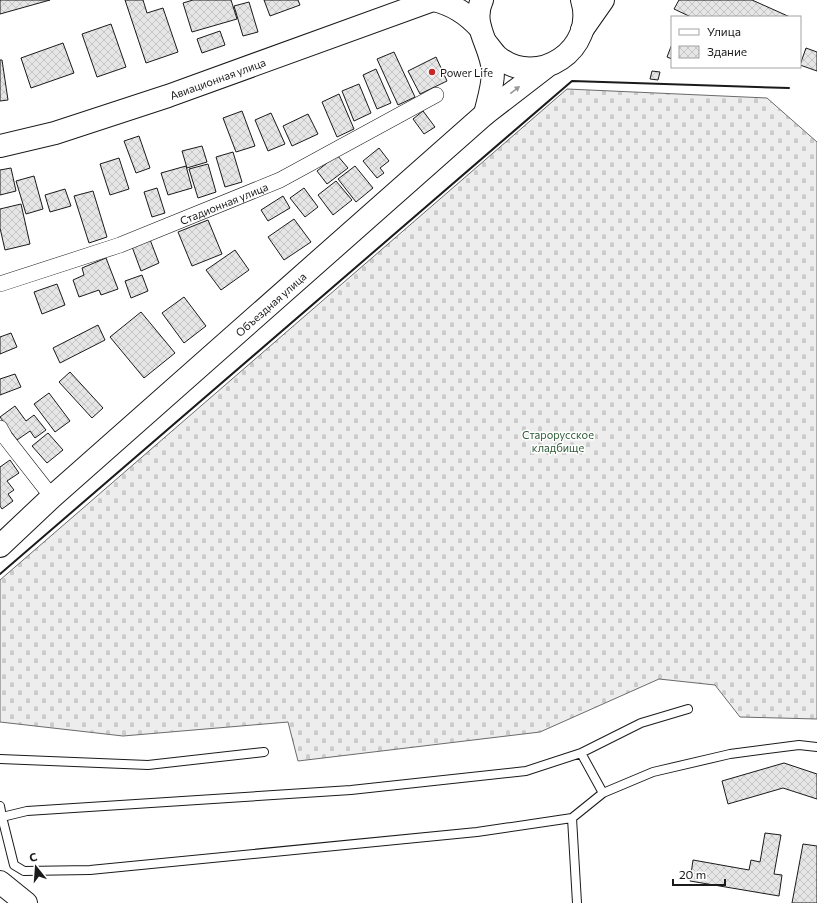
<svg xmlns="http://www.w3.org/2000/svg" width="817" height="903" viewBox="0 0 817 903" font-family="Commissioner,sans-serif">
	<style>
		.cemetery { fill: url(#cemetery-stones); stroke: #6a6a6a }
		.building { fill: url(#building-cross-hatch); stroke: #1a1a1a }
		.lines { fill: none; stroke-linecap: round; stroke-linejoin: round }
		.lane-casing { stroke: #1a1a1a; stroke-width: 10 }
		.street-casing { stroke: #1a1a1a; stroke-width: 16 }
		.secondary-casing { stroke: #1a1a1a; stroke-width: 24 }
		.lane { stroke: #fff; stroke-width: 8 }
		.street { stroke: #fff; stroke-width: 15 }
		.secondary { stroke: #fff; stroke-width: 22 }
		.wall { stroke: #1a1a1a; stroke-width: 2 }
		.oneway { fill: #989898 }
		.poi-dot { fill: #c62828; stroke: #fff; stroke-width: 1.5 }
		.labels { text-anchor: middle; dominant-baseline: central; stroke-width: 3; stroke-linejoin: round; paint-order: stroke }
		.poi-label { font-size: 11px; fill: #1a1a1a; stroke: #fff; text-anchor: start }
		.street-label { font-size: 11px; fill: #1a1a1a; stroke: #fff }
		.park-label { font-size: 11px; fill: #2b5a34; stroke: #fff }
	</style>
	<defs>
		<pattern id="cemetery-stones" width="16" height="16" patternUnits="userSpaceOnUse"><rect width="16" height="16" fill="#ededed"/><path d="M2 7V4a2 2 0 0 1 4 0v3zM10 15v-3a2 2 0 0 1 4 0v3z" fill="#cbcbcb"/></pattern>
		<pattern id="building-cross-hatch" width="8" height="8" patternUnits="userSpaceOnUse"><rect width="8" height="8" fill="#e6e6e6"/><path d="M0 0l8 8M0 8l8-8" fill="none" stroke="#c5c5c5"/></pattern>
	</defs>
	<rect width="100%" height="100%" fill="#fff"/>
	<path class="cemetery" d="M 567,89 L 767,98 L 817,142 L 817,719 L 740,717 L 715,685 L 659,679 L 540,732 L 298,761 L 288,722 L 123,736 L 0,722 L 0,580 Z"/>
	<path class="building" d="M 0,0 L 50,0 L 0,14 Z
		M 125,0 L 143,0 L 147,13 L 163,8 L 178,52 L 146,63 Z
		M 193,0 L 231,0 L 237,19 L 192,32 L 183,3 Z
		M 264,0 L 298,0 L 300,5 L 270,16 Z
		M 679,0 L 752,0 L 790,17 L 691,17 L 674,9 Z
		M 249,2 L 258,32 L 243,36 L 234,6 Z
		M 111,24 L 126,67 L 97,77 L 82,34 Z
		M 220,31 L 225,45 L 202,53 L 197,39 Z
		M 63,43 L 74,73 L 31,88 L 21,58 Z
		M 672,44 L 672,59 L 667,57 Z
		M 806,48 L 817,52 L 817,71 L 800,65 Z
		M 394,52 L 415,97 L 398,105 L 377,59 Z
		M 436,57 L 447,81 L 420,94 L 408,71 Z
		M 0,60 L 2,60 L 8,100 L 0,101 Z
		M 376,69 L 391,103 L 377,109 L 363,75 Z
		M 652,71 L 660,72 L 658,80 L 650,79 Z
		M 359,84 L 371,113 L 354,121 L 342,91 Z
		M 339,94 L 354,129 L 337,137 L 322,102 Z
		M 242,111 L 255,146 L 236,152 L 223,118 Z
		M 423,111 L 435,127 L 424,134 L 413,119 Z
		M 271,113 L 285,144 L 268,151 L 255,120 Z
		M 308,114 L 318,134 L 292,146 L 283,126 Z
		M 139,136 L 150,168 L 136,173 L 124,141 Z
		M 202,146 L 207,162 L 187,168 L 182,151 Z
		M 379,148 L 389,161 L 380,168 L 384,173 L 377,178 L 363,161 Z
		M 233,152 L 242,182 L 225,187 L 216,157 Z
		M 337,155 L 348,168 L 327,184 L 317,171 Z
		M 119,158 L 129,189 L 110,195 L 100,164 Z
		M 208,164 L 216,192 L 198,198 L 189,169 Z
		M 186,166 L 192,188 L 168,195 L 161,173 Z
		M 355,166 L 373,188 L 356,202 L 338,179 Z
		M 11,168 L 16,191 L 0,195 L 0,170 Z
		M 34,176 L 43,209 L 26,214 L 16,181 Z
		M 336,181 L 352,200 L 333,215 L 318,195 Z
		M 157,188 L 165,213 L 152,217 L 144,192 Z
		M 304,188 L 318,207 L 305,217 L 290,198 Z
		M 65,189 L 71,206 L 50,212 L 45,195 Z
		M 93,191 L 107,237 L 89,243 L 74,196 Z
		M 283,196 L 290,208 L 268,221 L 261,210 Z
		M 21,204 L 30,244 L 5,250 L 0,228 L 0,209 Z
		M 294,219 L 311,242 L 284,260 L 268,237 Z
		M 208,220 L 222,254 L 192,266 L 178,232 Z
		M 149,237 L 159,263 L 141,271 L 131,244 Z
		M 235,250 L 249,270 L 221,290 L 206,270 Z
		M 106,258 L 118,289 L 101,295 L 99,290 L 79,297 L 73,280 L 84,275 L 82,268 Z
		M 142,275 L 148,291 L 131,298 L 125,281 Z
		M 57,284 L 65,305 L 42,314 L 34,292 Z
		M 184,297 L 206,326 L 184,343 L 162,313 Z
		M 141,312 L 175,353 L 144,378 L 110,337 Z
		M 98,325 L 105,340 L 60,363 L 53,348 Z
		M 11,333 L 17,347 L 0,354 L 0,337 Z
		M 70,372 L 103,408 L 92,418 L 59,382 Z
		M 15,374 L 21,387 L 0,395 L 0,379 Z
		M 49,393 L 70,421 L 55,432 L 34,404 Z
		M 15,406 L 26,421 L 34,415 L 46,430 L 35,438 L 30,431 L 17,440 L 0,417 Z
		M 48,433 L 63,450 L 47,463 L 32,446 Z
		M 10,460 L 19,473 L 7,481 L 14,490 L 8,494 L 13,501 L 2,509 L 0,506 L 0,467 Z
		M 784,763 L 817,774 L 817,799 L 783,788 L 728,804 L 722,781 Z
		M 765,833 L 781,835 L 774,874 L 782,875 L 779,896 L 690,881 L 693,860 L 749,870 L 751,860 L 760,862 Z
		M 803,844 L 817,846 L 817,903 L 792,903 Z"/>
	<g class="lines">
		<defs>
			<path id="lane" d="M 581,753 L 603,793
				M 0,759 L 148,765 L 264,752
				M 0,806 L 2,817 L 14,865 L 24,871 L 90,870 L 477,832 L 572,818 L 603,793 L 653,772 L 730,754 L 799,745 L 817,747
				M 2,817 L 27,811 L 351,790 L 526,771 L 581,753 L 641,723 L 688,709
				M 572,818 L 577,903"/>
			<g id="street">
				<path id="s1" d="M 0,284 L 120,245 L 280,180 L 436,95"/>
				<path d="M 0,428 L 5,437 L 52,497"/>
			</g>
			<g id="secondary">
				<path d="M 434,0 C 453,5 466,13 480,28"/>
				<path d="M 482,0 C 470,25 492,46 493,72 C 493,86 488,101 485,114"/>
				<path d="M 582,30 L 603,0"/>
				<path d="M 486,43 C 490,47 493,53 498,57 C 538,89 597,49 582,0"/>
				<path id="s2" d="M 0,146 L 55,133 L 168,96 L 433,0"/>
				<path id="s3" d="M 0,546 L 52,497 L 485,114 L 546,67"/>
				<path d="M 0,882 L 26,903"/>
			</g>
		</defs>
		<use href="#lane" class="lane-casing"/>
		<use href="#street" class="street-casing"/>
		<use href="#secondary" class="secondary-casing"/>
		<use href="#lane" class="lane"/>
		<use href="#street" class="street"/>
		<use href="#secondary" class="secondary"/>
		<path class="wall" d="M 0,574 L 572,81 L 789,88"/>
	</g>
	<defs><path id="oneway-solid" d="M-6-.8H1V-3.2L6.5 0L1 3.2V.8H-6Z"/></defs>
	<use class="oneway" href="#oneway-solid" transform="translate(515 90) rotate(-38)"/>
	<circle class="poi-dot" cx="432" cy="72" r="4"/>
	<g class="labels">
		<g class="poi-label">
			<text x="440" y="72">Power Life</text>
		</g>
		<g class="street-label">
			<text stroke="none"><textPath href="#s2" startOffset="228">Авиационная улица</textPath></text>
			<text stroke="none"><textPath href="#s1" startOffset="238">Стадионная улица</textPath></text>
			<text stroke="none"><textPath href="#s3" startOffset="363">Объездная улица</textPath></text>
		</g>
		<g class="park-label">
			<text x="558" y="434">Старорусское<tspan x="558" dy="13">кладбище</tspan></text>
		</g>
	</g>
	<rect x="671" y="16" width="130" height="52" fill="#ffffff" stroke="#a3a3a3"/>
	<rect x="679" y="29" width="20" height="6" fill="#ffffff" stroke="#a3a3a3"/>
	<text x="707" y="36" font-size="12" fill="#1a1a1a">Улица</text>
	<rect x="679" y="46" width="20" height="12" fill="url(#building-cross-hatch)" stroke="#a3a3a3"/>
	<text x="707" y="56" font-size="12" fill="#1a1a1a">Здание</text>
	<g transform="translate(36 867) rotate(343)" stroke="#ffffff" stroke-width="3" paint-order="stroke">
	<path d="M0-3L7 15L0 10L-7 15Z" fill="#1a1a1a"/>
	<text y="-6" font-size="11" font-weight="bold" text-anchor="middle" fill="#1a1a1a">С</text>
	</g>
	<path d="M673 879v6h52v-6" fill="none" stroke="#1a1a1a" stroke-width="2"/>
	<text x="679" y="879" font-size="12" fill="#1a1a1a" stroke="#ffffff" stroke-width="3" paint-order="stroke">20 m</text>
</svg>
